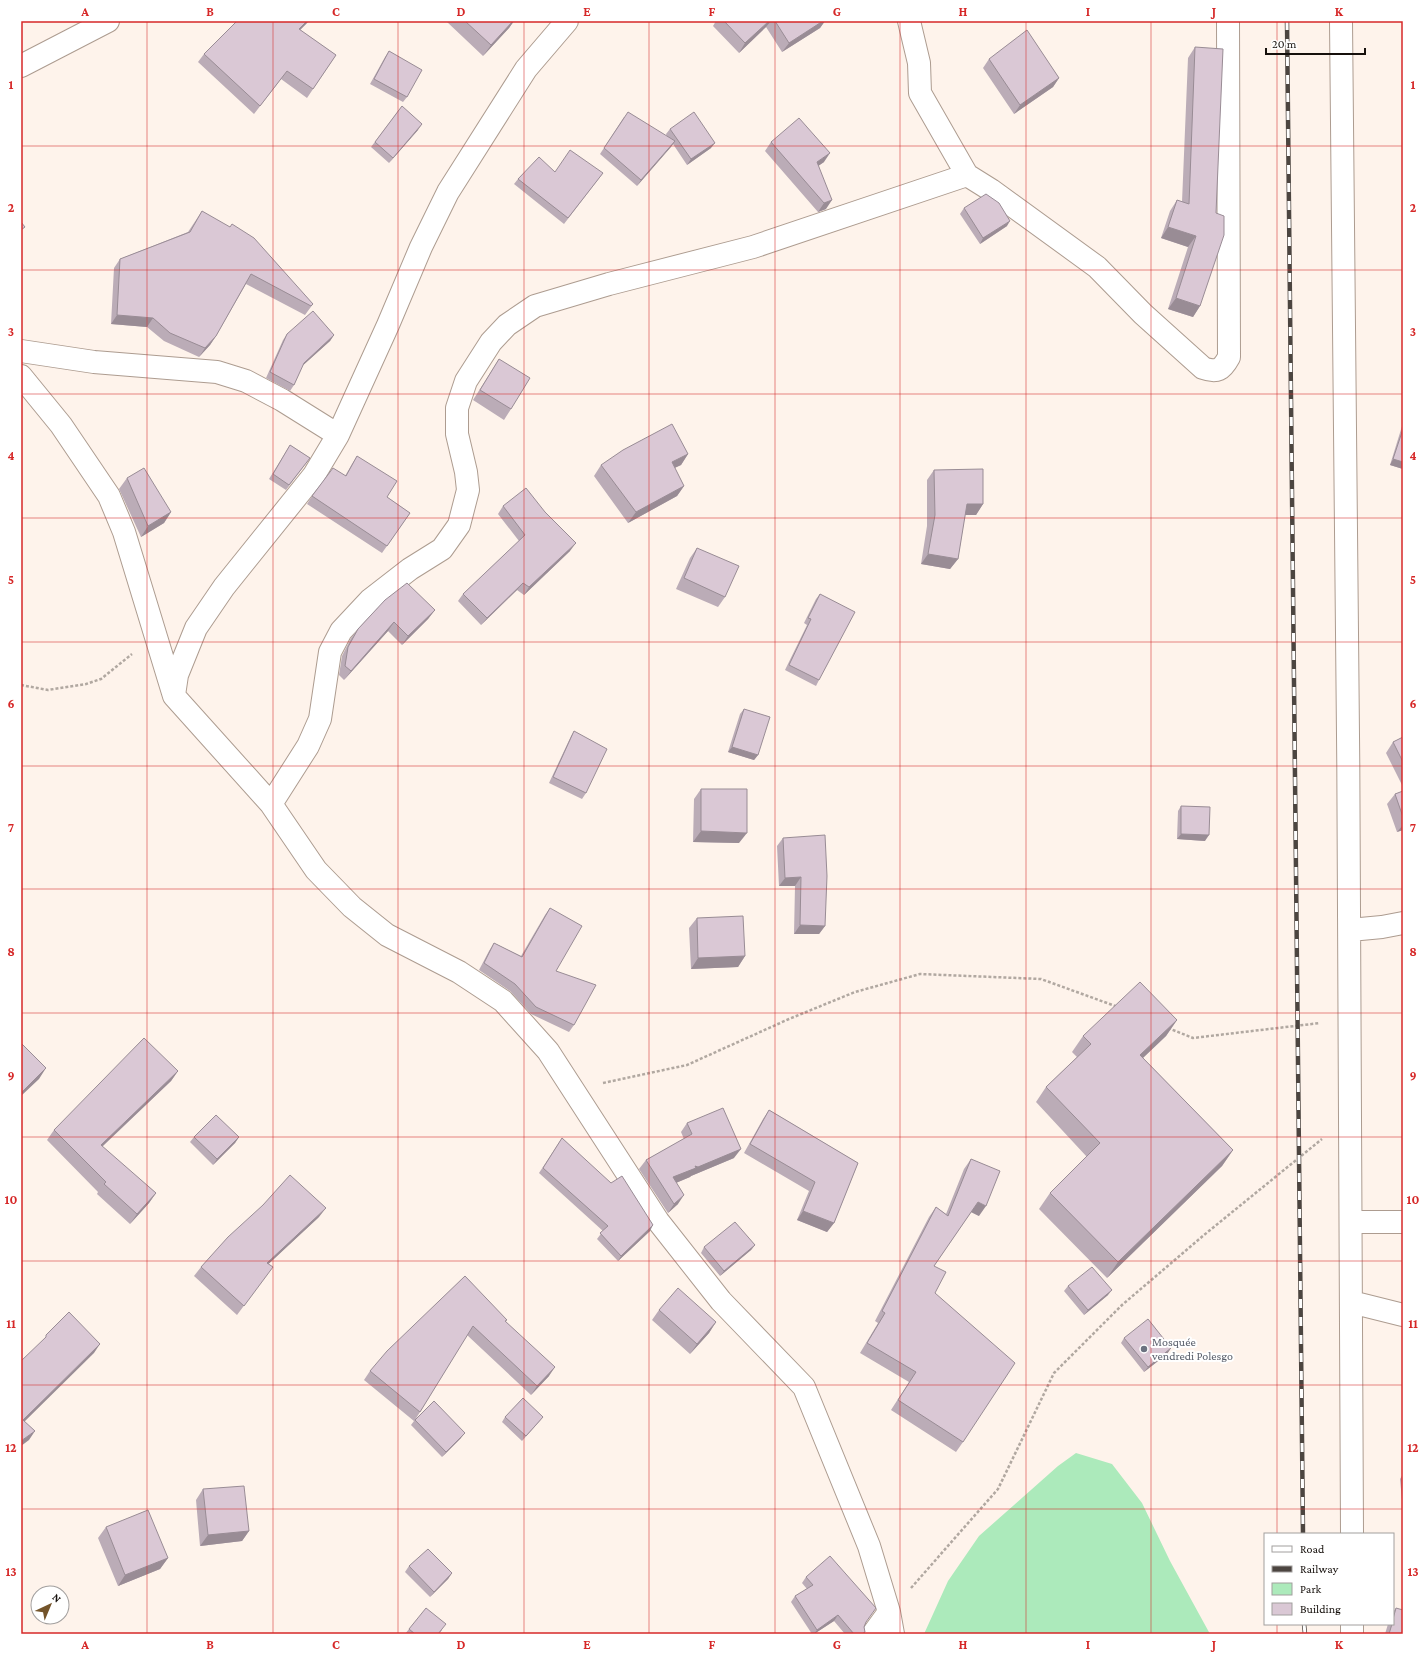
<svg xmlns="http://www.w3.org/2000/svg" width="1424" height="1655" viewBox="0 0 1424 1655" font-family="'Crimson Pro',serif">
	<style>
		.green { fill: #aceabb }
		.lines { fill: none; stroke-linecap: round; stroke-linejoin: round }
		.minor-casing { stroke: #ad9c90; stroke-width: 24 }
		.path { stroke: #b1a8a1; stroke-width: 2.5; stroke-dasharray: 3 2; stroke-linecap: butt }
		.minor { stroke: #fff; stroke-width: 22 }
		.rail-casing { stroke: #4c4540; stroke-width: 4.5 }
		.rail { stroke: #fff; stroke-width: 3; stroke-dasharray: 9; stroke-linecap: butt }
		.wall { fill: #bbacb7 }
		.shaded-wall { fill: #998c95 }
		.building { fill: #dac8d5; stroke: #998c95 }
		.grid { fill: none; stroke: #d62828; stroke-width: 1; stroke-opacity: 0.55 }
		.worship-dot { fill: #6b7280; stroke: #fff; stroke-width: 1.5 }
		.labels { text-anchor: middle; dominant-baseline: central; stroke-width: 4; stroke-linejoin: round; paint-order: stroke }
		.worship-label { font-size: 12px; fill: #5b616d; stroke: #fff; text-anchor: start }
		.neatline { fill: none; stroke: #d62828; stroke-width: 1.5 }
		.grid-label { font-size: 13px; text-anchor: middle; font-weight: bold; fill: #d62828 }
	</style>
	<rect width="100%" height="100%" fill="#fef3eb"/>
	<path class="green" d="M 1076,1453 L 1112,1464 L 1142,1503 L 1170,1561 L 1210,1634 L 924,1634 L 948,1581 L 979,1536 L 1058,1466 Z"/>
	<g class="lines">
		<defs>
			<path id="minor" d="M 909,21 L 919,63 L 920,93 L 967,175 L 991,190 L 1097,267 L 1143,314 L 1203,368 C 1217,373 1222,370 1229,357 L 1228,21
				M 1341,21 C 1348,525 1350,1030 1352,1534
				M 21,66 L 108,21
				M 21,351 L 94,362 L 217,372 L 246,381 L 282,400 L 338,435
				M 21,376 L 61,425 L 109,496 L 124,532 L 174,696 L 271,804 L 316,870 L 352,907 L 387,935 L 459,972 L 503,1001 L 548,1051 L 658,1221 L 721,1301 L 804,1387 L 869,1546 L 889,1612 L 893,1634
				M 174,695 L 177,675 L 196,628 L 224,587 L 314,475 L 338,435 L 388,325 L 421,247 L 448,192 L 526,69 L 567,21
				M 271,804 L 308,746 L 320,719 L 330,652 L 341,631 L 370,600 L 410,569 L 442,549 L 459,525 L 468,490 L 466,472 L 457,434 L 457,408 L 466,381 L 491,342 L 507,325 L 535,306 L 609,284 L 753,247 L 967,175
				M 1350,930 L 1382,927 L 1403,923
				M 1351,1222 L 1403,1222
				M 1351,1302 L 1403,1315
				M 1352,1624 L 1352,1634
				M 873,1634 L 889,1612"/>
		</defs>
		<use href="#minor" class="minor-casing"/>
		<path class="path" d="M 21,685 L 48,690 L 86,684 L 101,679 L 132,654
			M 1168,1028 L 1193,1038 L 1320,1023
			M 603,1083 L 687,1065 L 789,1019 L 855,992 L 920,974 L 1041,979 L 1118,1007
			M 911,1588 L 998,1489 L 1054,1373 L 1122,1305 L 1204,1235 L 1322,1139"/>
		<use href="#minor" class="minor"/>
		<defs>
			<path id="rail" d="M 1287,21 L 1303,1534
				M 1304,1624 L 1305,1634"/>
		</defs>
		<use href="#rail" class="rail-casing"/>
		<use href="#rail" class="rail"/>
	</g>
	<path class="wall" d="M 446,21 L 514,21 L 509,28 L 483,56 Z
		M 716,21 L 825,21 L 820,28 L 782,52 L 766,27 L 739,53 L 713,26 Z
		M 307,23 L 300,30 L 336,55 L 307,98 L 281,79 L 254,114 L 198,62 L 204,54 Z
		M 1195,47 L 1200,306 L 1193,317 L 1168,309 L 1188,247 L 1161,238 L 1170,211 L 1177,200 L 1182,202 L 1188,58 Z
		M 389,51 L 407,97 L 403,102 L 370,84 L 385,57 Z
		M 989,59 L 1059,78 L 1053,87 L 1014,114 L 983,68 Z
		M 402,106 L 418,130 L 389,163 L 371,147 Z
		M 624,117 L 667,137 L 666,134 L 670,129 L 711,148 L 687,165 L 673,144 L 637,186 L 600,154 Z
		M 771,142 L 824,162 L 818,166 L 826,209 L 818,212 L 765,151 Z
		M 555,172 L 603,173 L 564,224 L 514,184 L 518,179 Z
		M 964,208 L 1007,226 L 980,244 L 960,214 Z
		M 202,211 L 313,304 L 305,315 L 246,284 L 216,336 L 210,345 L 199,357 L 164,341 L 147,327 L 111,324 L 114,268 L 120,259 L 188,232 Z
		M 287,334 L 334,335 L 330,341 L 302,366 L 294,385 L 290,391 L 266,378 L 283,340 Z
		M 499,359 L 511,409 L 504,420 L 473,400 Z
		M 1403,423 L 1403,469 L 1390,465 Z
		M 290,445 L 310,458 L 286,490 L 269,479 Z
		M 688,454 L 681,465 L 674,468 L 684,486 L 677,496 L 628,523 L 594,476 L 601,465 Z
		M 357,456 L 387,497 L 410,513 L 382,553 L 307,504 L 312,496 L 345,476 L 352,464 Z
		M 934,470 L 983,504 L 976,515 L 965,515 L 958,559 L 950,569 L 921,564 L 927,526 L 927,480 Z
		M 127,478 L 171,512 L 164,523 L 141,537 L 119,489 Z
		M 503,506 L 570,551 L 524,595 L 517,590 L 481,625 L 458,601 L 463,594 L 519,541 L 498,514 Z
		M 697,548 L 725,597 L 718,607 L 676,589 L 690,558 Z
		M 820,594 L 819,680 L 816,686 L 785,670 L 807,625 L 804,623 L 816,599 Z
		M 435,610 L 428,619 L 402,645 L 388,631 L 344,680 L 339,675 L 342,656 L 351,638 L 358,629 Z
		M 744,709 L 758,755 L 754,760 L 728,752 L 740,714 Z
		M 574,731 L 586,793 L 582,799 L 549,783 L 571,736 Z
		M 1403,737 L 1403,787 L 1386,753 L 1393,742 Z
		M 701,789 L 739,843 L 693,842 L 694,799 Z
		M 1403,791 L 1403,830 L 1397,832 L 1387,804 L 1395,794 Z
		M 1181,806 L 1205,841 L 1177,839 L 1178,811 Z
		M 783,838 L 825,926 L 819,934 L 794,934 L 795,886 L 779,886 L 777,846 Z
		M 550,908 L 556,971 L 574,1025 L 569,1032 L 531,1014 L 510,991 L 479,970 L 489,951 L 494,943 L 521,956 L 545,915 Z
		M 697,918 L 745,956 L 738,967 L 691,969 L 689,928 Z
		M 1177,1020 L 1166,1036 L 1143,1058 L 1233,1150 L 1222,1166 L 1107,1278 L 1039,1209 L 1050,1193 L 1087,1157 L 1036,1102 L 1046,1087 L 1077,1057 L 1072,1052 L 1083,1036 Z
		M 178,1071 L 171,1081 L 102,1147 L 156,1193 L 149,1203 L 130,1224 L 97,1194 L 98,1192 L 47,1140 L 54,1130 Z
		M 769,1110 L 858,1163 L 834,1223 L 827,1232 L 797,1220 L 809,1191 L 744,1153 L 763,1119 Z
		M 687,1123 L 734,1158 L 691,1176 L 690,1177 L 676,1183 L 678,1204 L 668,1213 L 639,1169 L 646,1160 L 684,1139 L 681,1132 Z
		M 194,1137 L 239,1137 L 235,1143 L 213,1165 L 190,1142 Z
		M 562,1138 L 650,1231 L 618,1261 L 597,1239 L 603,1231 L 539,1173 Z
		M 971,1159 L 979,1216 L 971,1212 L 934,1266 L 935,1293 L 963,1442 L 956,1452 L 891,1410 L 909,1382 L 860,1353 L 878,1323 L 875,1321 L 929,1217 L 936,1207 L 946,1214 L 964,1169 Z
		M 319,1217 L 268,1264 L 266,1276 L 237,1315 L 194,1276 L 201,1267 Z
		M 755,1245 L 751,1250 L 720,1276 L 701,1253 L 704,1247 Z
		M 465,1276 L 506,1322 L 549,1376 L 531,1395 L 467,1335 L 420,1412 L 415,1420 L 461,1438 L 442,1457 L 411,1425 L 414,1421 L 364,1380 L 370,1371 Z
		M 1068,1286 L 1108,1295 L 1084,1315 L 1064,1291 Z
		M 659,1310 L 716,1322 L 709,1333 L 690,1354 L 652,1320 Z
		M 1124,1338 L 1171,1348 L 1167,1354 L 1144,1372 L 1121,1343 Z
		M 505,1417 L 543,1417 L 539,1422 L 522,1441 L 502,1422 Z
		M 1403,1474 L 1403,1510 L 1400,1479 Z
		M 203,1489 L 249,1531 L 242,1541 L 200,1546 L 196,1500 Z
		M 106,1527 L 168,1558 L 160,1569 L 118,1586 L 98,1538 Z
		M 409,1566 L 452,1573 L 448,1579 L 430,1597 L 405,1572 Z
		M 806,1577 L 866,1622 L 864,1627 L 865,1632 L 863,1634 L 845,1634 L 834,1621 L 814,1634 L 812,1634 L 791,1602 L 795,1596 L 807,1589 L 802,1583 Z
		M 1396,1608 L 1403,1634 L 1385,1634 L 1388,1624 L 1393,1624 L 1393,1612 Z
		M 409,1629 L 442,1630 L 439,1634 L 405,1634 Z"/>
	<path class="shaded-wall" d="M 307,21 L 309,21 L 293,37 L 299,29 Z
		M 513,21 L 514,21 L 509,28 L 483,56 L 491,45 Z
		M 769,21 L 771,21 L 766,27 L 739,53 L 745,43 Z
		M 823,21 L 825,21 L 820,28 L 782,52 L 789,43 Z
		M 1059,78 L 1053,87 L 1014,114 L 1020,105 Z
		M 422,124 L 418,130 L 389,163 L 393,158 Z
		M 675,141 L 671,147 L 637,186 L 641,180 Z
		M 715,143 L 711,148 L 687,165 L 691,159 Z
		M 830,153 L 824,162 L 811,171 L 817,162 Z
		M 832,200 L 826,209 L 818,212 L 824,203 Z
		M 1010,221 L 1007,226 L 980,244 L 983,238 Z
		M 1168,227 L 1196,236 L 1188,247 L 1161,238 Z
		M 1176,298 L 1200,306 L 1193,317 L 1168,309 Z
		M 117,315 L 153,318 L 147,327 L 111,324 Z
		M 334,335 L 330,341 L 300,368 L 304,363 Z
		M 216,336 L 210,345 L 199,357 L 205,348 Z
		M 688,454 L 681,465 L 664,473 L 672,462 Z
		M 1393,459 L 1403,462 L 1403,469 L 1390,465 Z
		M 684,486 L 677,496 L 628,523 L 636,512 Z
		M 967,504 L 983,504 L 976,515 L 959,515 Z
		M 171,512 L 164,523 L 141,537 L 148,526 Z
		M 576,543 L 570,551 L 524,595 L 529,587 Z
		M 928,554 L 958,559 L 950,569 L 921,564 Z
		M 523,583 L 517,590 L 481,625 L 487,618 Z
		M 435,610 L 428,619 L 402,645 L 408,636 Z
		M 394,622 L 388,631 L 344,680 L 351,671 Z
		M 732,747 L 758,755 L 754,760 L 728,752 Z
		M 1403,825 L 1403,830 L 1397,832 Z
		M 701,831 L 747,833 L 739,843 L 693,842 Z
		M 1181,834 L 1209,835 L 1205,841 L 1177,839 Z
		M 801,877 L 795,886 L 779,886 L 785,878 Z
		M 800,925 L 825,926 L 819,934 L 794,934 Z
		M 745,956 L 738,967 L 691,969 L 698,958 Z
		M 1177,1020 L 1166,1036 L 1129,1071 L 1140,1055 Z
		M 46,1068 L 39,1079 L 21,1096 L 21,1093 Z
		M 178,1071 L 171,1081 L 93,1155 L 101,1145 Z
		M 239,1137 L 235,1143 L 213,1165 L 217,1159 Z
		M 741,1149 L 734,1158 L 691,1176 L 690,1177 L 666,1187 L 673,1177 L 695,1166 Z
		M 1233,1150 L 1222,1166 L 1107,1278 L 1118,1262 Z
		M 156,1193 L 149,1203 L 130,1224 L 137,1214 Z
		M 684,1195 L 678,1204 L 668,1213 L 674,1204 Z
		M 978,1202 L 986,1206 L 979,1216 L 971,1212 Z
		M 326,1208 L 319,1217 L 260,1272 L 267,1263 Z
		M 803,1211 L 834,1223 L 827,1232 L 797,1220 Z
		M 653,1225 L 650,1231 L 618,1261 L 621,1256 Z
		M 755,1245 L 751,1250 L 720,1276 L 724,1271 Z
		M 1112,1290 L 1108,1295 L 1084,1315 L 1088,1310 Z
		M 716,1322 L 709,1333 L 690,1354 L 697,1344 Z
		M 100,1344 L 94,1353 L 21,1425 L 23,1420 Z
		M 1171,1348 L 1167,1354 L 1144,1372 L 1148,1367 Z
		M 555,1367 L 549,1376 L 531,1395 L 537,1386 Z
		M 35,1431 L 29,1440 L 21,1446 L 21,1441 Z
		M 465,1433 L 461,1438 L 442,1457 L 446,1452 Z
		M 249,1531 L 242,1541 L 200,1546 L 208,1535 Z
		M 168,1558 L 160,1569 L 118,1586 L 125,1575 Z
		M 452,1573 L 448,1579 L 430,1597 L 434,1592 Z
		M 838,1615 L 834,1621 L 814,1634 L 817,1630 Z"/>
	<path class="building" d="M 237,21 L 307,21 L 299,29 L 336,55 L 313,89 L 287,71 L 260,106 L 204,54 Z
		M 465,21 L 513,21 L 491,45 Z
		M 724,21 L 769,21 L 745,43 Z
		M 775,21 L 823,21 L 789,43 Z
		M 1027,30 L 1059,78 L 1020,105 L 989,59 Z
		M 1195,47 L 1223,49 L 1216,213 L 1224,216 L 1224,235 L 1200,306 L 1176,298 L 1196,236 L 1168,227 L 1177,200 L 1189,204 Z
		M 389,51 L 422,70 L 407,97 L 374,79 Z
		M 402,106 L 422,124 L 393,158 L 375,142 Z
		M 628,112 L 675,141 L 641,180 L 604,148 Z
		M 694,112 L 715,143 L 691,159 L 670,129 Z
		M 799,118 L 830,153 L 817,162 L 832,200 L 824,203 L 771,142 Z
		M 570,150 L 603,173 L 568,218 L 518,179 L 539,157 L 555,172 Z
		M 986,194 L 999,203 L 1010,221 L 983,238 L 964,208 Z
		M 202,211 L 230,227 L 232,224 L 254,238 L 313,304 L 311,306 L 251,274 L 216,336 L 205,348 L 170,333 L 153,318 L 117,315 L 120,259 L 190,232 Z
		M 21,222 L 25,227 L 21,230 Z
		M 313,311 L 334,335 L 304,363 L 294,385 L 270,372 L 287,334 Z
		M 499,359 L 530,378 L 511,409 L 480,390 Z
		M 672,424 L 688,454 L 672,462 L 684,486 L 636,512 L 601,465 L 623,450 Z
		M 1403,429 L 1403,462 L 1393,459 Z
		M 290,445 L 310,458 L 289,485 L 273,474 Z
		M 357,456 L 397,481 L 387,497 L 410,513 L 387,546 L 312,496 L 333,468 L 346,476 Z
		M 144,468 L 171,512 L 148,526 L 127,478 Z
		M 983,469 L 983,504 L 967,504 L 958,559 L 928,554 L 935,515 L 934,470 Z
		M 526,488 L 545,512 L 576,543 L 529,587 L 523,583 L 487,618 L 463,594 L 525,535 L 503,506 Z
		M 697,548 L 739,566 L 725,597 L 684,578 Z
		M 407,583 L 435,610 L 408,636 L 394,622 L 351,671 L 345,666 L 348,647 L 358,629 L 385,600 Z
		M 820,594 L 855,612 L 819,680 L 789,665 L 811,619 L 808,618 Z
		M 744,709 L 770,717 L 758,755 L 732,747 Z
		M 574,731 L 607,749 L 586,793 L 553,777 Z
		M 1403,737 L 1403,762 L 1393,742 Z
		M 701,789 L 747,789 L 747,833 L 701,831 Z
		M 1403,791 L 1403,817 L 1395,794 Z
		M 1181,806 L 1210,807 L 1209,835 L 1181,834 Z
		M 825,835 L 827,876 L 825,926 L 800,925 L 801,877 L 785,878 L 783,838 Z
		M 550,908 L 582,926 L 556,971 L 596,985 L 574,1025 L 536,1007 L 515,984 L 484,963 L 494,943 L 522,957 Z
		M 743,916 L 745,956 L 698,958 L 697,918 Z
		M 1140,982 L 1177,1020 L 1140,1055 L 1233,1150 L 1118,1262 L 1050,1193 L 1100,1143 L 1046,1087 L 1091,1044 L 1083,1036 Z
		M 144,1038 L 178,1071 L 101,1145 L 156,1193 L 137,1214 L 104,1184 L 106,1182 L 54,1130 Z
		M 21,1043 L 46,1068 L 21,1093 Z
		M 723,1108 L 741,1149 L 698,1167 L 695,1166 L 696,1168 L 673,1177 L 684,1195 L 674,1204 L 646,1160 L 692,1134 L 687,1123 Z
		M 769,1110 L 858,1163 L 834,1223 L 803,1211 L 815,1182 L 750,1144 Z
		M 216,1115 L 239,1137 L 217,1159 L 194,1137 Z
		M 562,1138 L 611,1183 L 622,1176 L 653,1225 L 621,1256 L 600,1233 L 608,1226 L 543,1168 Z
		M 971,1159 L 1000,1171 L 986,1206 L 978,1202 L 934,1266 L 946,1272 L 935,1293 L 1015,1363 L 963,1442 L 898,1400 L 916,1372 L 867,1343 L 885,1313 L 882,1311 L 936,1207 L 948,1216 Z
		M 290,1175 L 326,1208 L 267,1263 L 273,1267 L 244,1306 L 201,1267 L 228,1237 L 263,1205 Z
		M 735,1222 L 755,1245 L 724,1271 L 704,1247 Z
		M 1092,1267 L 1112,1290 L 1088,1310 L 1068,1286 Z
		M 465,1276 L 507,1320 L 505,1321 L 555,1367 L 537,1386 L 473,1326 L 420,1412 L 370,1371 L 387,1351 Z
		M 678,1288 L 716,1322 L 697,1344 L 659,1310 Z
		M 69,1312 L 100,1344 L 23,1420 L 35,1431 L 21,1441 L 21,1361 L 46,1337 L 46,1335 Z
		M 1148,1319 L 1171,1348 L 1148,1367 L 1124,1338 Z
		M 523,1398 L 543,1417 L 526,1436 L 505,1417 Z
		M 434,1401 L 465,1433 L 446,1452 L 415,1420 Z
		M 244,1486 L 249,1531 L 208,1535 L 203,1489 Z
		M 148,1510 L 168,1558 L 125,1575 L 106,1527 Z
		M 428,1549 L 452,1573 L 434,1592 L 409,1566 Z
		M 830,1556 L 876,1608 L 866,1622 L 864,1627 L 865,1632 L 862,1634 L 854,1634 L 838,1615 L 817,1630 L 795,1596 L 813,1585 L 806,1577 Z
		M 426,1608 L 446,1624 L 438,1634 L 415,1634 L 409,1629 Z
		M 1396,1608 L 1403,1610 L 1403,1634 L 1389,1634 L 1392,1624 L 1393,1624 L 1393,1619 Z"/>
	<path class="grid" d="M 147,21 L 147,1634M 273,21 L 273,1634M 398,21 L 398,1634M 524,21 L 524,1634M 649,21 L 649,1634M 775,21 L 775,1634M 900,21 L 900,1634M 1026,21 L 1026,1634M 1151,21 L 1151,1634M 1277,21 L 1277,1534M 21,146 L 1403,146M 21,270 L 1403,270M 21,394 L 1403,394M 21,518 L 1403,518M 21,642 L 1403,642M 21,766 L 1403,766M 21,889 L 1403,889M 21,1013 L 1403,1013M 21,1137 L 1403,1137M 21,1261 L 1403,1261M 21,1385 L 1403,1385M 21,1509 L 1403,1509M 1277,1624 L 1277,1634"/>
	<circle class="worship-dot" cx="1144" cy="1349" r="4"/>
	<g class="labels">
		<g class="worship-label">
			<text x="1152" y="1342">Mosquée<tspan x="1152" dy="14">vendredi Polesgo</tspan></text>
		</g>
	</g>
	<rect width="1424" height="1655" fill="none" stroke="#ffffff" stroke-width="44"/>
	<rect x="1264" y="1533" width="130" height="92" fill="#ffffff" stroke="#a29f9e"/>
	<rect x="1272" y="1546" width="20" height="6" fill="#ffffff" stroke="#a29f9e"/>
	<text x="1300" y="1553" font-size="12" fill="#16100c">Road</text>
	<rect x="1272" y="1566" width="20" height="6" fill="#4c4540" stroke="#a29f9e"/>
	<text x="1300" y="1573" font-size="12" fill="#16100c">Railway</text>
	<rect x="1272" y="1583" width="20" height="12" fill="#aceabb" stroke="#a29f9e"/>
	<text x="1300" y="1593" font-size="12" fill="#16100c">Park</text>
	<rect x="1272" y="1603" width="20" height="12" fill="#dac8d5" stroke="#a29f9e"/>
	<text x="1300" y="1613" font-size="12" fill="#16100c">Building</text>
	<g transform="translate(50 1605) rotate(44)"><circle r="19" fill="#ffffff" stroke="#a29f9e"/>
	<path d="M0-3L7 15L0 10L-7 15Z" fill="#74542a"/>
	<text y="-6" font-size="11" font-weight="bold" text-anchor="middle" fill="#16100c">N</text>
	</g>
	<path d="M1266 48v6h99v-6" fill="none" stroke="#16100c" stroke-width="2"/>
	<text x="1272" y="48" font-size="12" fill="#16100c" stroke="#ffffff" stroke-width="3" paint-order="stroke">20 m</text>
	<rect x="22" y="22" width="1380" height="1611" class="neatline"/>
	<g class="grid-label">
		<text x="85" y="16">A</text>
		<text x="210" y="16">B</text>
		<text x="336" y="16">C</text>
		<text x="461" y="16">D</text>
		<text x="587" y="16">E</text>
		<text x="712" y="16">F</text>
		<text x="837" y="16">G</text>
		<text x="963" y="16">H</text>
		<text x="1088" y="16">I</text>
		<text x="1214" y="16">J</text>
		<text x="1339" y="16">K</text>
		<text x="11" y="89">1</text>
		<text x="1413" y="89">1</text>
		<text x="11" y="212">2</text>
		<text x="1413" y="212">2</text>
		<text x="11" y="336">3</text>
		<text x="1413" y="336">3</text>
		<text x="11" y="460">4</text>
		<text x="1413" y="460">4</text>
		<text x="11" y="584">5</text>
		<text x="1413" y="584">5</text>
		<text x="11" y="708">6</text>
		<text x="1413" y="708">6</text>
		<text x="11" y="832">7</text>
		<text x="1413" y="832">7</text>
		<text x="11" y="956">8</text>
		<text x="1413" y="956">8</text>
		<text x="11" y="1080">9</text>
		<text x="1413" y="1080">9</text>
		<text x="11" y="1204">10</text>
		<text x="1413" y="1204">10</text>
		<text x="11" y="1328">11</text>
		<text x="1413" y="1328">11</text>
		<text x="11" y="1452">12</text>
		<text x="1413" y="1452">12</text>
		<text x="11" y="1576">13</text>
		<text x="1413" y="1576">13</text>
		<text x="85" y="1649">A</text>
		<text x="210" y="1649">B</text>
		<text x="336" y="1649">C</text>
		<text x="461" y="1649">D</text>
		<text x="587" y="1649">E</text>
		<text x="712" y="1649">F</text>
		<text x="837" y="1649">G</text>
		<text x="963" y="1649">H</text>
		<text x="1088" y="1649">I</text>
		<text x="1214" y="1649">J</text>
		<text x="1339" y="1649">K</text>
	</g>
</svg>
